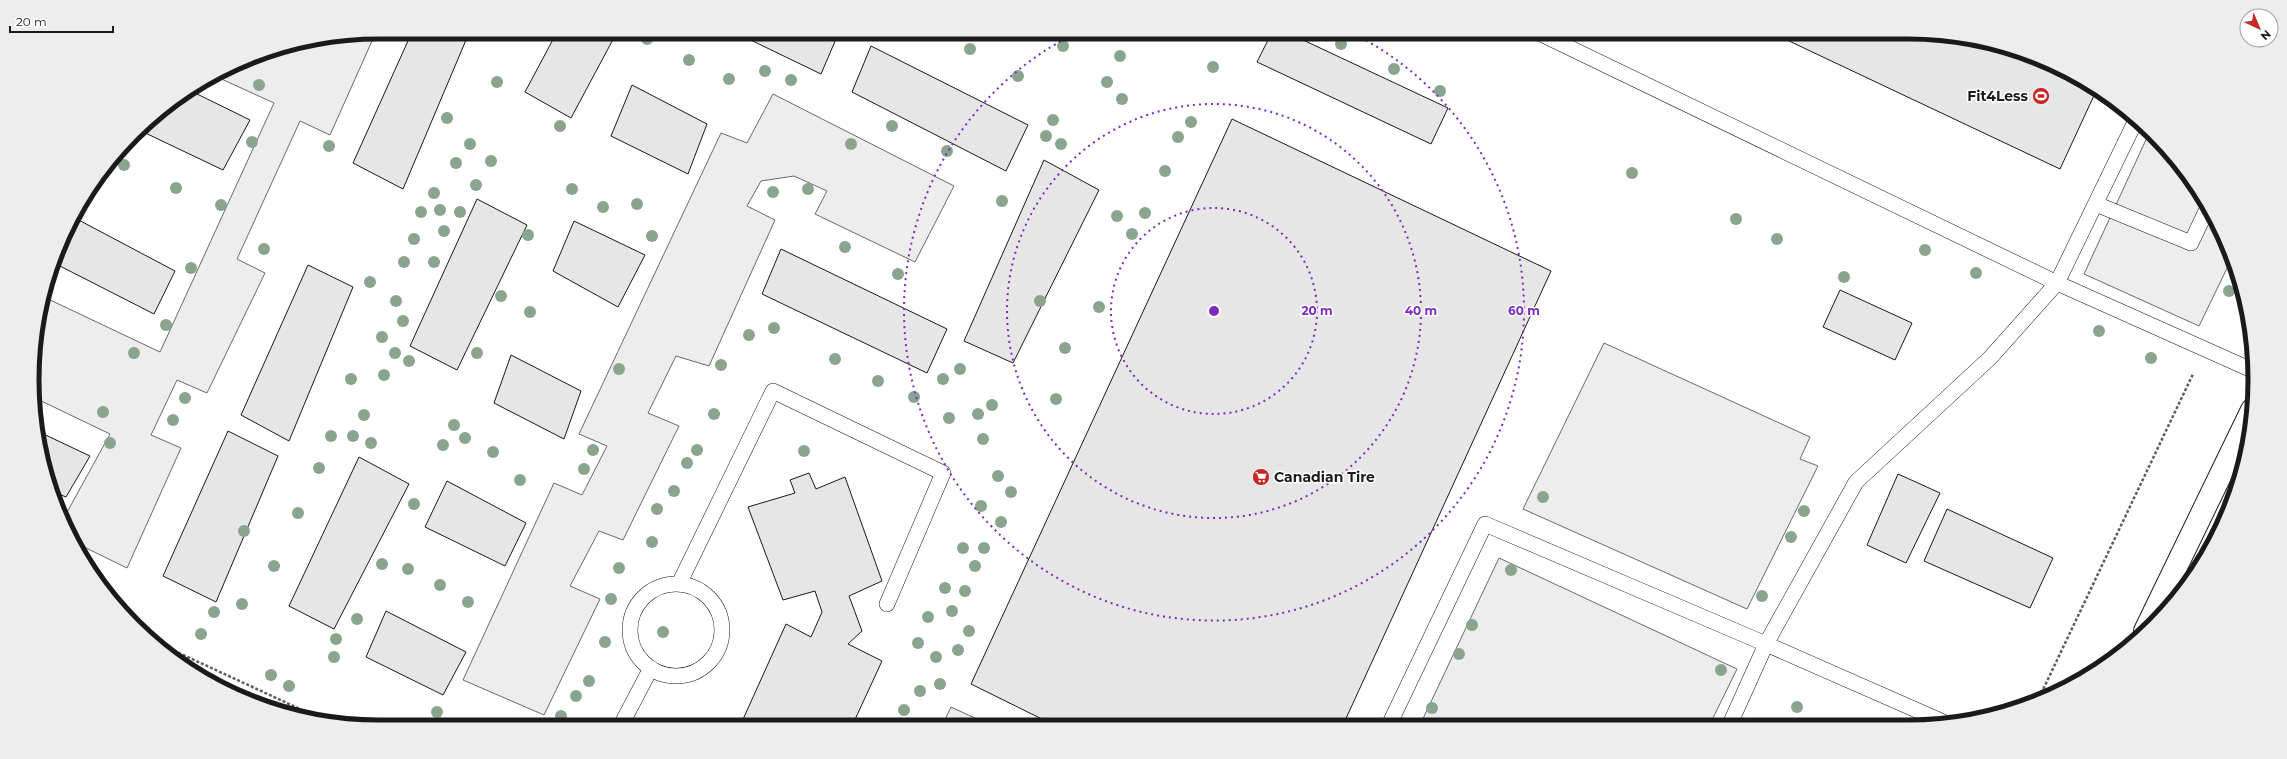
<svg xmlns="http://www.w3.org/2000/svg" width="2287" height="759" viewBox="0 0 2287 759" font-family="Montserrat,sans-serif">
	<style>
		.parking { fill: #ededed; stroke: #6a6a6a }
		.building { fill: #e6e6e6; stroke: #1a1a1a }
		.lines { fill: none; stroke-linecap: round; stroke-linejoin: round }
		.lane-casing { stroke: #1a1a1a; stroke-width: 16 }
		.secondary-casing { stroke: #1a1a1a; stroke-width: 24 }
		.path { stroke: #5f5f5f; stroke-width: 2.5; stroke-dasharray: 3 2; stroke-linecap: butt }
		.lane { stroke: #fff; stroke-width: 15 }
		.secondary { stroke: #fff; stroke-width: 22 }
		.tree { fill: #8aa48f }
		.ring { fill: none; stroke: #7b2cbf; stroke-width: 2; stroke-dasharray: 2 4 }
		.labels { text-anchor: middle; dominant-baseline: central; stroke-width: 3; stroke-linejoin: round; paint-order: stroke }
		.poi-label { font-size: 14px; font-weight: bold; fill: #1a1a1a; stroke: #fff; text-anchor: end }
		.rim { fill: none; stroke: #1a1a1a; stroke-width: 5 }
		.centre { fill: #7b2cbf; stroke: #fff; stroke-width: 2 }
		.ring-label { font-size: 12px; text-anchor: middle; font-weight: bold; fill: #7b2cbf; stroke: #fff; stroke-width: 3; stroke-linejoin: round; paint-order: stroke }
	</style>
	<rect width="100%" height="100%" fill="#fff"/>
	<path class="parking" d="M 376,32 L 330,135 L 300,121 L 237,259 L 265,273 L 207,393 L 177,380 L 151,435 L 181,448 L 127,568 L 78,544 L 65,516 L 110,434 L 33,397 L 35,334 L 46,298 L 160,352 L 274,103 L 217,77 L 247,58 L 312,39 Z
		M 773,94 L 954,186 L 915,262 L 815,214 L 827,191 L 794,176 L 761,181 L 747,206 L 775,220 L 709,366 L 676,356 L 648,413 L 679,426 L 623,540 L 599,531 L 570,586 L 600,599 L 544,715 L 463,680 L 554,483 L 582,495 L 607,446 L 579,434 L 721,133 L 747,143 Z
		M 2150,131 L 2197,187 L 2229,247 L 2232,258 L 2199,326 L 2084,274 Z
		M 1604,343 L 1810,437 L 1800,459 L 1818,466 L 1747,609 L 1523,509 Z
		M 1499,558 L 1737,669 L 1710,724 L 1420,725 Z
		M 951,707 L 992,726 L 942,726 Z"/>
	<path class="building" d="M 412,32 L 451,32 L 466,40 L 403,189 L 353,163 Z
		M 557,32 L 617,32 L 571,118 L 525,92 Z
		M 734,32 L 839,32 L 821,74 Z
		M 1272,32 L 1286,32 L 1448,108 L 1431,144 L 1257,62 Z
		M 1770,32 L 1908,32 L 1976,39 L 2041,59 L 2097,89 L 2060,169 Z
		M 871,46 L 1028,125 L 1006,171 L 852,92 Z
		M 632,85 L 707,124 L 688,174 L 611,136 Z
		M 193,92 L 250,120 L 223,170 L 139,130 L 150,118 Z
		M 1232,119 L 1551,271 L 1343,725 L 1056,726 L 971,684 Z
		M 1044,160 L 1099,190 L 1013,363 L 964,341 Z
		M 477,199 L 527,225 L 457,370 L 410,346 Z
		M 73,217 L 175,271 L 154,314 L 56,264 L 68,226 Z
		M 574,221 L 645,255 L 618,307 L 553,271 Z
		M 781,249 L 947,329 L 927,373 L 762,294 Z
		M 308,265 L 353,287 L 289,441 L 241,415 Z
		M 1840,290 L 1912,323 L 1895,360 L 1823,327 Z
		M 511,355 L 581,391 L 564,439 L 494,403 Z
		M 37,431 L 90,456 L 66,497 L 54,492 L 44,469 Z
		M 228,431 L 278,456 L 216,602 L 163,576 Z
		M 359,457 L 409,484 L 334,629 L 289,606 Z
		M 809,473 L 816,489 L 845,477 L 882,581 L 849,596 L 862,631 L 848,644 L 882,661 L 852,726 L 740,726 L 786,624 L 811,637 L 822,612 L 815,591 L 783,600 L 748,507 L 795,493 L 790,480 Z
		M 1898,474 L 1940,493 L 1906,563 L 1867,545 Z
		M 447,481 L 526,523 L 505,566 L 425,527 Z
		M 1947,509 L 2053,558 L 2030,608 L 1924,561 Z
		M 386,611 L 466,652 L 443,695 L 366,657 Z"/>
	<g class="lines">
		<defs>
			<path id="lane" d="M 1537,32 L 2057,283 L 2254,371
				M 2096,204 L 2191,243 L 2208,207
				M 679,584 L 773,391 L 943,473 L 887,604
				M630 630a46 46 0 1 1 92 0a46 46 0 1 1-92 0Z
				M 1730,724 L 1766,644 L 1948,724
				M 1389,725 L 1485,524 L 1766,644 L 1856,482 L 1990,358 L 2057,283 L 2136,120
				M 620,727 L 651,668"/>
			<path id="secondary" d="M 2145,631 L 2252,410"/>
		</defs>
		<use href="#lane" class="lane-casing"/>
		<use href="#secondary" class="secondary-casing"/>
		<path class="path" d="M 151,640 L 328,722
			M 2039,698 L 2193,374"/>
		<use href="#lane" class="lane"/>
		<use href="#secondary" class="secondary"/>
	</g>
	<g class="tree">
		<circle cx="647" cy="39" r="6"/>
		<circle cx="1341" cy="44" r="6"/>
		<circle cx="1063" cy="46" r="6"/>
		<circle cx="970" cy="49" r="6"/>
		<circle cx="1120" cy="56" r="6"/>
		<circle cx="689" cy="60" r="6"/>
		<circle cx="1213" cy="67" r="6"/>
		<circle cx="1394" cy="69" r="6"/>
		<circle cx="765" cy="71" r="6"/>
		<circle cx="1018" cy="76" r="6"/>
		<circle cx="729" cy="79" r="6"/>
		<circle cx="791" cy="80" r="6"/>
		<circle cx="497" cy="82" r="6"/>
		<circle cx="1107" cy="82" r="6"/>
		<circle cx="259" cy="85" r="6"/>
		<circle cx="1440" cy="91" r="6"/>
		<circle cx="1122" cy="99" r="6"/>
		<circle cx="447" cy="118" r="6"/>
		<circle cx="1053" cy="120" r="6"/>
		<circle cx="1191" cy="122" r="6"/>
		<circle cx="560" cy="126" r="6"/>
		<circle cx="892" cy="126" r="6"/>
		<circle cx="1046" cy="136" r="6"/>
		<circle cx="1178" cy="137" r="6"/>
		<circle cx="252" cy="142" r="6"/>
		<circle cx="470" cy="144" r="6"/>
		<circle cx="851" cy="144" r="6"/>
		<circle cx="1061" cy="144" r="6"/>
		<circle cx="329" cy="146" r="6"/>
		<circle cx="947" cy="151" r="6"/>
		<circle cx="491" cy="161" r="6"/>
		<circle cx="456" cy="163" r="6"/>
		<circle cx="124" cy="165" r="6"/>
		<circle cx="1165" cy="171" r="6"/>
		<circle cx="1632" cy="173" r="6"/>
		<circle cx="476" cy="185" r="6"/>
		<circle cx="176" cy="188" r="6"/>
		<circle cx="572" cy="189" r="6"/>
		<circle cx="808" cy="189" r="6"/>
		<circle cx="773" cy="192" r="6"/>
		<circle cx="434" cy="193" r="6"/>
		<circle cx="1002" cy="201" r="6"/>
		<circle cx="637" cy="204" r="6"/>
		<circle cx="221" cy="205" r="6"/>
		<circle cx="603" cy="207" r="6"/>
		<circle cx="440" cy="210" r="6"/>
		<circle cx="421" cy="212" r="6"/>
		<circle cx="460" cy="212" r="6"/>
		<circle cx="1145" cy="213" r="6"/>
		<circle cx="1117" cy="216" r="6"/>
		<circle cx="1736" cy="219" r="6"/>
		<circle cx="444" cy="231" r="6"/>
		<circle cx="1132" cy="234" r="6"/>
		<circle cx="528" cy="235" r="6"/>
		<circle cx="652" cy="236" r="6"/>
		<circle cx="414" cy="239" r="6"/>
		<circle cx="1777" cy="239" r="6"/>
		<circle cx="845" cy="247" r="6"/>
		<circle cx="264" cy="249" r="6"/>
		<circle cx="1925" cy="250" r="6"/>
		<circle cx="404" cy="262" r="6"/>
		<circle cx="434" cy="262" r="6"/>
		<circle cx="191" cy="268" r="6"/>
		<circle cx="1976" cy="273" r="6"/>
		<circle cx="898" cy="274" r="6"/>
		<circle cx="1844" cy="277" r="6"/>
		<circle cx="370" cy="282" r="6"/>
		<circle cx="2229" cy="291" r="6"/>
		<circle cx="501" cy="296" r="6"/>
		<circle cx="396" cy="301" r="6"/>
		<circle cx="1040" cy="301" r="6"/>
		<circle cx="1099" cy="307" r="6"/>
		<circle cx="530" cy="312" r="6"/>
		<circle cx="403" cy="321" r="6"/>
		<circle cx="166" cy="325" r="6"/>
		<circle cx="774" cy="328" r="6"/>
		<circle cx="2099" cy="331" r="6"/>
		<circle cx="749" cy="335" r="6"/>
		<circle cx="382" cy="337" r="6"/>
		<circle cx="1065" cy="348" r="6"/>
		<circle cx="134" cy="353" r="6"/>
		<circle cx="395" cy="353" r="6"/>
		<circle cx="477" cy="353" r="6"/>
		<circle cx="2151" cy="358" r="6"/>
		<circle cx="835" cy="359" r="6"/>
		<circle cx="409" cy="361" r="6"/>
		<circle cx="721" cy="365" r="6"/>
		<circle cx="619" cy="369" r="6"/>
		<circle cx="960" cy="369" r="6"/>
		<circle cx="384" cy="375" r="6"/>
		<circle cx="351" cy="379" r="6"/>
		<circle cx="943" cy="379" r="6"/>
		<circle cx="878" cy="381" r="6"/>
		<circle cx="914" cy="397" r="6"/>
		<circle cx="185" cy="398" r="6"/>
		<circle cx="1056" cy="399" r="6"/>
		<circle cx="992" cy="405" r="6"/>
		<circle cx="103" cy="412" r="6"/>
		<circle cx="714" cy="414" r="6"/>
		<circle cx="978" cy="414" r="6"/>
		<circle cx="364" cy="415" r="6"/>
		<circle cx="949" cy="418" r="6"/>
		<circle cx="173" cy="420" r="6"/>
		<circle cx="454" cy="425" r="6"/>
		<circle cx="331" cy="436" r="6"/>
		<circle cx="353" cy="436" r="6"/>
		<circle cx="465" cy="438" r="6"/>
		<circle cx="983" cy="439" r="6"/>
		<circle cx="110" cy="443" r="6"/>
		<circle cx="371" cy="443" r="6"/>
		<circle cx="443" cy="445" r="6"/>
		<circle cx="593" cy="450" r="6"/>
		<circle cx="697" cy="450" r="6"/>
		<circle cx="804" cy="451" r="6"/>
		<circle cx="493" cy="452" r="6"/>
		<circle cx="687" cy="463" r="6"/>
		<circle cx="319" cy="468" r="6"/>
		<circle cx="584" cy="469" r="6"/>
		<circle cx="998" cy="476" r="6"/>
		<circle cx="520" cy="480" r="6"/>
		<circle cx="674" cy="491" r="6"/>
		<circle cx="1011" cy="492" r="6"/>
		<circle cx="1543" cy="497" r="6"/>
		<circle cx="414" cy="504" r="6"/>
		<circle cx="981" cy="506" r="6"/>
		<circle cx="657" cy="509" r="6"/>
		<circle cx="1804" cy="511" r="6"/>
		<circle cx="298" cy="513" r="6"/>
		<circle cx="1001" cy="522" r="6"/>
		<circle cx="244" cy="531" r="6"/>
		<circle cx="1791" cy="537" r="6"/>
		<circle cx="652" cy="542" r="6"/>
		<circle cx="963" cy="548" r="6"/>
		<circle cx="984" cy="548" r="6"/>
		<circle cx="382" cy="564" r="6"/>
		<circle cx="274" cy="566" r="6"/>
		<circle cx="975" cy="566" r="6"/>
		<circle cx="619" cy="568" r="6"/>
		<circle cx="408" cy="569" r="6"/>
		<circle cx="1511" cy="570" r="6"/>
		<circle cx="440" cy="585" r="6"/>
		<circle cx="945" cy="588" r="6"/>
		<circle cx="965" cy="591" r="6"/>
		<circle cx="1762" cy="596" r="6"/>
		<circle cx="611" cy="599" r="6"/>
		<circle cx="468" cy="602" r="6"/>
		<circle cx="242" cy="604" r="6"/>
		<circle cx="952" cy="611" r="6"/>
		<circle cx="214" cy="612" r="6"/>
		<circle cx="928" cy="617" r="6"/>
		<circle cx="357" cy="619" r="6"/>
		<circle cx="1472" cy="625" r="6"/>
		<circle cx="969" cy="631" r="6"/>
		<circle cx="663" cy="632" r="6"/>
		<circle cx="201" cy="634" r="6"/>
		<circle cx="336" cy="639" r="6"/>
		<circle cx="605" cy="642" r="6"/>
		<circle cx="918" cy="643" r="6"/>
		<circle cx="958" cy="650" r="6"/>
		<circle cx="1459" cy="654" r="6"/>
		<circle cx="334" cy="657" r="6"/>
		<circle cx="936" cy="657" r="6"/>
		<circle cx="1721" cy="670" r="6"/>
		<circle cx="271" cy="675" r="6"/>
		<circle cx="589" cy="681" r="6"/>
		<circle cx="940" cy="684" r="6"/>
		<circle cx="289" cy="686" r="6"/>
		<circle cx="920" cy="691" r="6"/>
		<circle cx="576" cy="696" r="6"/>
		<circle cx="1797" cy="707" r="6"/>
		<circle cx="1432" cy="708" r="6"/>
		<circle cx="904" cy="710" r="6"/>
		<circle cx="437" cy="712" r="6"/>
		<circle cx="561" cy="716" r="6"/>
	</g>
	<g class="ring">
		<circle cx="1214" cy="311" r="103"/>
		<circle cx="1214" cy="311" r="207"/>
		<path d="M1350 32A310 310 0 1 1 1078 32"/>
	</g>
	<defs>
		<symbol id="stadium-disc" viewBox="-11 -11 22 22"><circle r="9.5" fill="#c62828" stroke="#fff"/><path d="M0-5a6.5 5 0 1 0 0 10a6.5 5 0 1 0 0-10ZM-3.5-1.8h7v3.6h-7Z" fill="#fff"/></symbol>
		<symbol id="supermarket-disc" viewBox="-11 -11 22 22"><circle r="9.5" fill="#c62828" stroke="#fff"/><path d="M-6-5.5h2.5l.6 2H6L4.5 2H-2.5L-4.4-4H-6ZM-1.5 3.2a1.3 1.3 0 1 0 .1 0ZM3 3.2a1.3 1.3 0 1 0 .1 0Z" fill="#fff"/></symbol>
	</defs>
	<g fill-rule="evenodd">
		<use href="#stadium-disc" x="2031" y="86" width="20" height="20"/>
		<use href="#supermarket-disc" x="1251" y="467" width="20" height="20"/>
	</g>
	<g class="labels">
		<g class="poi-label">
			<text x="2028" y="96">Fit4Less</text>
			<text x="1274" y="477" text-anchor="start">Canadian Tire</text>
		</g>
	</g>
	<path d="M0 0H2287V759H0ZM379 39H1908A340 340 0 0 1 2248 379V380A340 340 0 0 1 1908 720H379A340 340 0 0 1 39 380V379A340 340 0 0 1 379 39Z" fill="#ededed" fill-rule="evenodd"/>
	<path class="rim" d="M379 39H1908A340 340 0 0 1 2248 379V380A340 340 0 0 1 1908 720H379A340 340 0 0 1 39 380V379A340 340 0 0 1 379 39Z"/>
	<circle cx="1214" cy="311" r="6" class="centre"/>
	<g class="ring-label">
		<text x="1317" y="315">20 m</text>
		<text x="1421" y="315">40 m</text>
		<text x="1524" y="315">60 m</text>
	</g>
	<g transform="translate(2259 28) rotate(136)"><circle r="19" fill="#ffffff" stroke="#a3a3a3"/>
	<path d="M0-3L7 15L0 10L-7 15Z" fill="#c62828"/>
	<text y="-6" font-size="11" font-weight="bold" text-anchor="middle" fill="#1a1a1a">N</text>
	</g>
	<path d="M10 26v6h103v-6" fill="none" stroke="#1a1a1a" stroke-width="2"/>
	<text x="16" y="26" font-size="12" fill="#1a1a1a" stroke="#ffffff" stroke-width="3" paint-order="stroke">20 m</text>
</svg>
